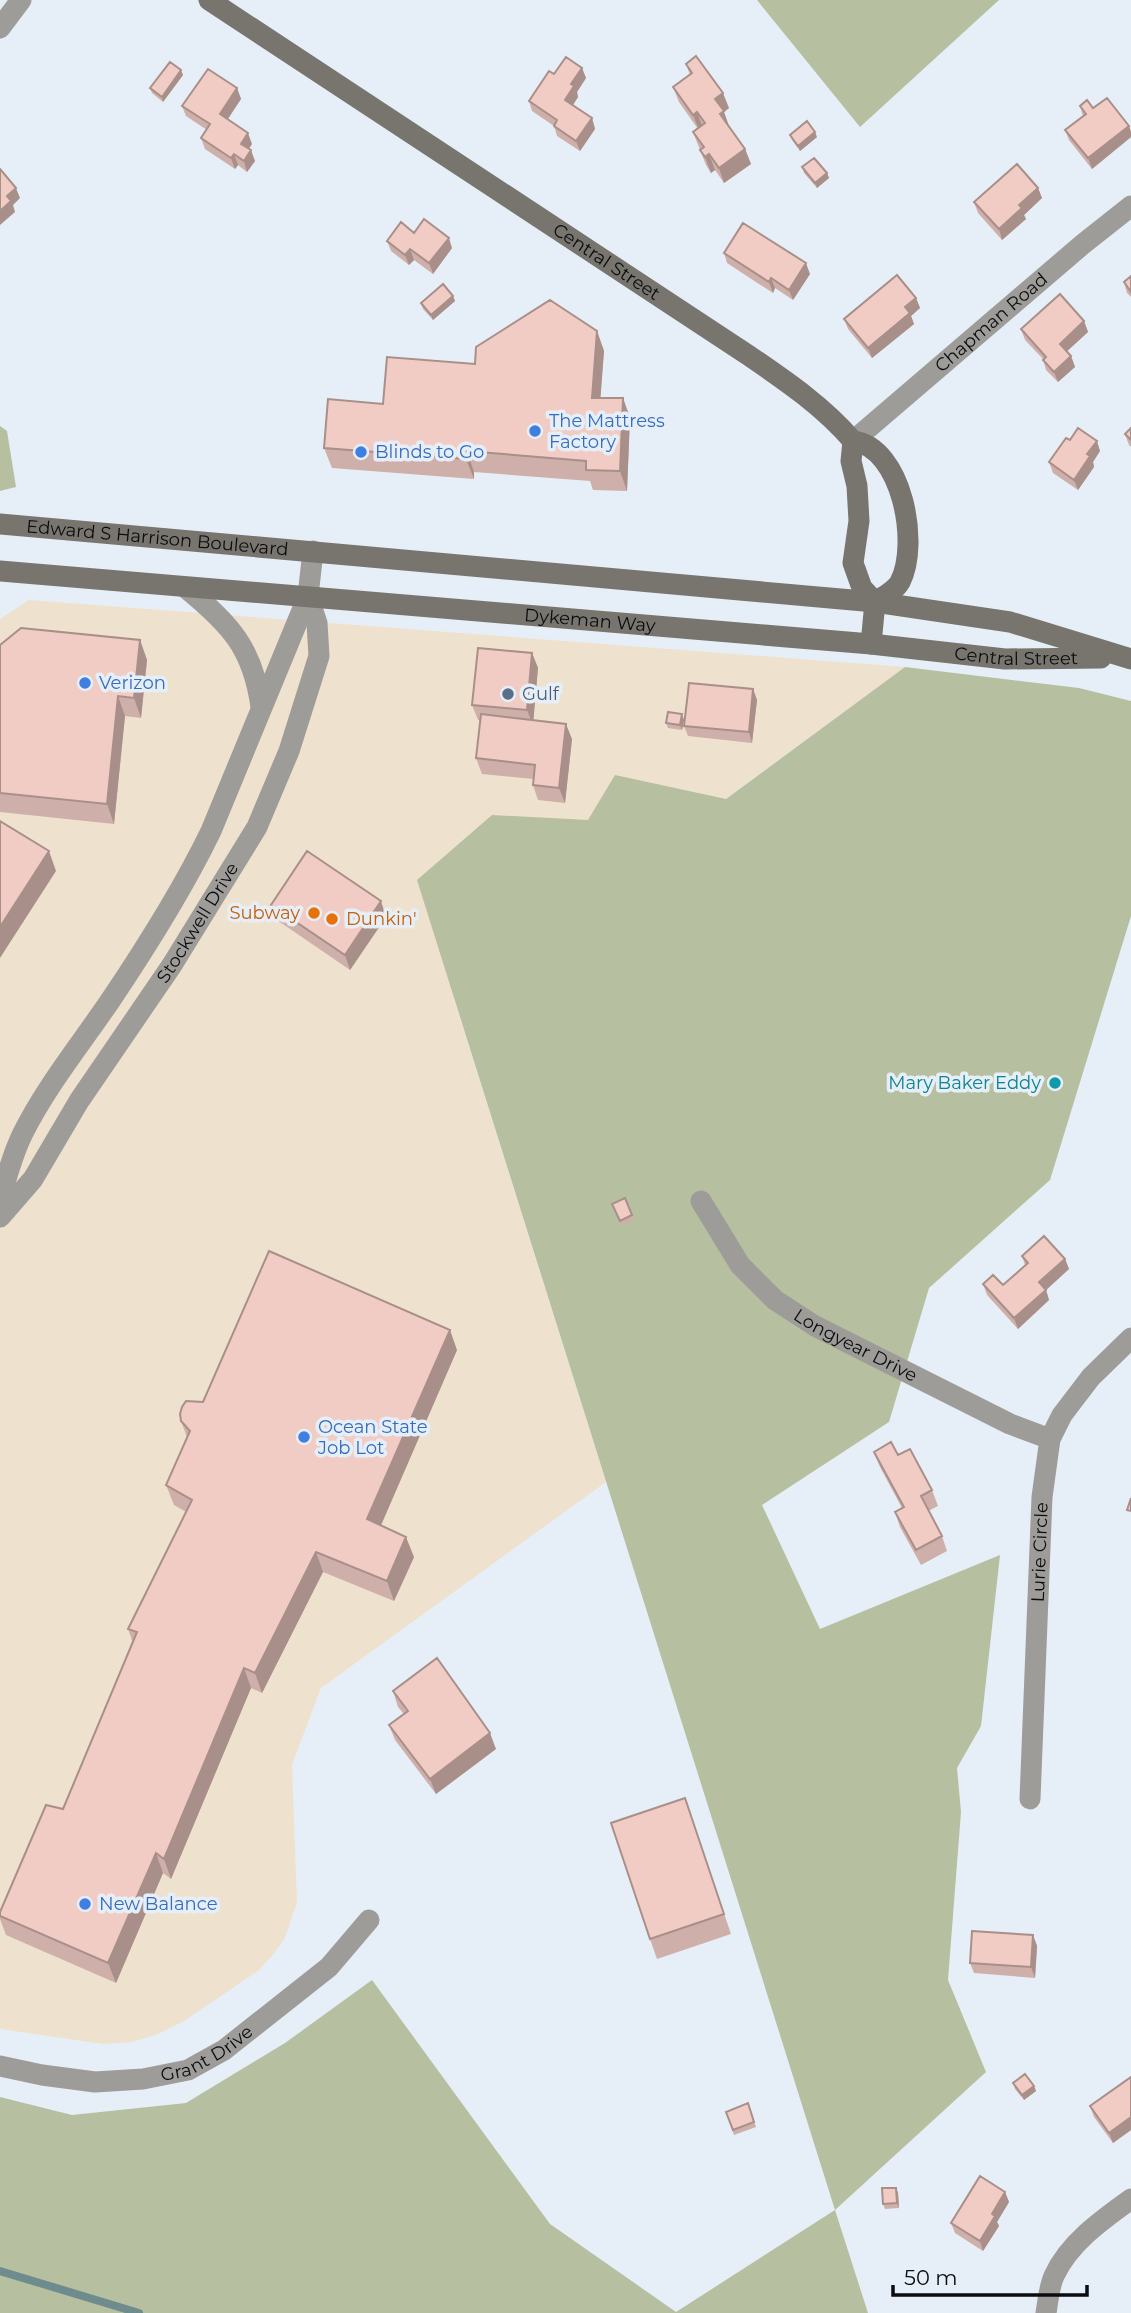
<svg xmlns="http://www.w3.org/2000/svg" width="1131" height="2313" viewBox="0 0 1131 2313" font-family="Montserrat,sans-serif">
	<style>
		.commercial { fill: #eee2ce }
		.forest { fill: #b6bfa0 }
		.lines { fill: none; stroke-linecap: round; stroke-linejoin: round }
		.stream { stroke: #6e8b8d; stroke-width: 8 }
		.street { stroke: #9e9c98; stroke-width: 21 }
		.secondary { stroke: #78756f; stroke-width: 21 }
		.wall { fill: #cfafa9 }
		.shaded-wall { fill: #a98f89 }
		.building { fill: #f1ccc4; stroke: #a98f89; stroke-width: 2 }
		.shop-dot { fill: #3f7fe0; stroke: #e6eff7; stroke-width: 2.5 }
		.service-dot { fill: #5c6f8a; stroke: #e6eff7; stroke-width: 2.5 }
		.food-dot { fill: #e8710a; stroke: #e6eff7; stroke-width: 2.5 }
		.culture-dot { fill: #0f9aa8; stroke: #e6eff7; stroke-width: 2.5 }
		.labels { text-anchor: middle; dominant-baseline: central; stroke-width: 7; stroke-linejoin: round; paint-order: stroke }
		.street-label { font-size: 18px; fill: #0a0c0f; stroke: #e6eff7 }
		.shop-label { font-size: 18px; fill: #366cbe; stroke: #e6eff7; text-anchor: start }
		.service-label { font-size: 18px; fill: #4e5e75; stroke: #e6eff7; text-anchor: start }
		.food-label { font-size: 18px; fill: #c56008; stroke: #e6eff7; text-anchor: end }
		.culture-label { font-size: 18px; fill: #0d838f; stroke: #e6eff7; text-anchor: end }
	</style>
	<rect width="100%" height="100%" fill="#e6eff7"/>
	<path class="commercial" d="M 29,600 L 905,667 L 454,999 L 606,1482 L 321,1688 L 292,1765 L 297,1903 L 284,1940 L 272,1956 L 258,1971 L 184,2021 L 158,2034 L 132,2042 L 103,2044 L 0,2029 L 0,619 Z"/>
	<path class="forest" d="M 757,0 L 999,0 L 860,127 Z
		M 0,426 L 7,431 L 16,487 L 0,491 Z
		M 905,667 L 1079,688 L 1131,701 L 1131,916 L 1050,1180 L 929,1288 L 889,1422 L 762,1505 L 820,1629 L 1000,1555 L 981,1726 L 957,1768 L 961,1812 L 948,1980 L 986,2072 L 835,2210 L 868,2313 L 0,2313 L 0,2097 L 72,2115 L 186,2103 L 285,2043 L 372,1980 L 550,2224 L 676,2312 L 835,2210 L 417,880 L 492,815 L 588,820 L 615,775 L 726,799 Z"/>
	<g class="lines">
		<path class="stream" d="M 0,2271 L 139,2313"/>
		<g class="street">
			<path d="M 0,28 L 21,0"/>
			<path id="s1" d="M 853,441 L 1083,244 L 1131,206"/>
			<path d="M 186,588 C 230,624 253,648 261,707"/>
			<path d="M 0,1201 C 6,1178 12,1156 22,1135 C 45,1088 80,1045 110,1001 C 147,946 182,891 211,831 L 308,596 L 313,551"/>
			<path id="s2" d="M 701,1201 L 740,1265 L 775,1300 L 815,1326 L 1010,1424 L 1050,1439"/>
			<path id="s3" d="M 0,1217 L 33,1179 L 79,1101 L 172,965 L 257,827 L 289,751 L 319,656 L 317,623 L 308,596"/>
			<path id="s4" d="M 1030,1799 L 1042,1497 L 1050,1439 L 1062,1415 L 1091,1377 L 1131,1338"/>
			<path id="s5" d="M 0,2066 L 42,2075 L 95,2082 L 143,2079 L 188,2070 L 224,2050 L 329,1967 L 369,1920"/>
			<path d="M 1046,2313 C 1048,2301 1049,2287 1054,2276 C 1069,2243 1103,2219 1131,2199"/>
		</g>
		<g class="secondary">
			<path id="s6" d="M 209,0 L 748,355 C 786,381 823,406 853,441 L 851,461 L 857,486 L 859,521 L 853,563 L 862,588 L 875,602"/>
			<path d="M 853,441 C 902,447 920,544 900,582 C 895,591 884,596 875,602"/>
			<path id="s7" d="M 0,524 L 875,602 L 1010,622 L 1131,659"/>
			<path id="s8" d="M 0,571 L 871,644 L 1005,659 L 1101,658"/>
			<path d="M 871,644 L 875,602"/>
		</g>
	</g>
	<path class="wall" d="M 686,64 L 729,108 L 724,112 L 729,127 L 745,149 L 751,164 L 724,183 L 715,170 L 711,173 L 706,165 L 693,132 L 698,129 L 679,102 L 673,87 L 690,75 Z
		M 582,68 L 586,78 L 577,92 L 578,97 L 573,105 L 592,118 L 595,129 L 580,151 L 557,136 L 554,126 L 532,111 L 529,101 Z
		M 183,75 L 163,102 L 152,93 L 150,88 Z
		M 237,88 L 241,99 L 227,119 L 252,144 L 249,149 L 255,161 L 247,172 L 238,165 L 235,169 L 205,149 L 201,138 L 207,130 L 186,116 L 182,106 Z
		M 1080,106 L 1093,108 L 1129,126 L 1131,132 L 1131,137 L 1092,169 L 1069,140 L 1065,130 L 1083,116 Z
		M 790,135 L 817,137 L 800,151 L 792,140 Z
		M 802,167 L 827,173 L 829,178 L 817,188 L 804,173 Z
		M 1038,188 L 1042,198 L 1024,215 L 1026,219 L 1002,240 L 978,213 L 974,202 Z
		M 387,241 L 452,248 L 433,274 L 414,260 L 409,265 L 391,251 Z
		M 724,253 L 810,274 L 793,300 L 775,288 L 773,293 L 727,263 Z
		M 1131,276 L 1131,297 L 1127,293 L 1124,282 Z
		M 453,296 L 455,301 L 433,320 L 423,309 L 421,303 Z
		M 916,298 L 920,308 L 911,316 L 914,324 L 872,358 L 848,329 L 844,319 Z
		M 1084,321 L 1088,332 L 1067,351 L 1071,356 L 1075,367 L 1058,382 L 1046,370 L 1043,359 L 1025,340 L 1021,329 Z
		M 597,331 L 604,351 L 600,398 L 623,398 L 630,418 L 627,491 L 593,490 L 590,481 L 474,472 L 474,479 L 332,468 L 324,448 L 383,404 L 475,364 Z
		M 1131,428 L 1131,447 L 1129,445 L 1125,434 Z
		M 1070,440 L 1100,451 L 1093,462 L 1094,467 L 1078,490 L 1053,473 L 1049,462 Z
		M 140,640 L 147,660 L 141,718 L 125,716 L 114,824 L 0,812 L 0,645 Z
		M 532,653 L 538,668 L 533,720 L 572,739 L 565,803 L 538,800 L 533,785 L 533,779 L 482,774 L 476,758 L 480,720 L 478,720 L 472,705 Z
		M 753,689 L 757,700 L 752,743 L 688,736 L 684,726 Z
		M 684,720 L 682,730 L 668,728 L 666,723 Z
		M 271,905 L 386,917 L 350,970 L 277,920 Z
		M 612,1204 L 632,1215 L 634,1220 L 622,1226 Z
		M 1022,1256 L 1065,1259 L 1069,1269 L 1046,1290 L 1049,1300 L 1018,1329 L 987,1295 L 983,1284 L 1003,1285 L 1025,1265 Z
		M 457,1350 L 381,1525 L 414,1557 L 394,1601 L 323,1572 L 262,1693 L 251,1688 L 171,1879 L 163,1873 L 116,1983 L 6,1935 L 0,1919 L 0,1912 L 63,1809 L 133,1643 L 128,1629 L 186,1512 L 174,1505 L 166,1485 L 187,1437 L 181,1421 L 203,1402 Z
		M 874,1452 L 898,1455 L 932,1490 L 938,1506 L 928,1511 L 942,1536 L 947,1551 L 921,1565 L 900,1527 L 895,1512 L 902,1508 L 880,1467 Z
		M 393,1691 L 496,1749 L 436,1794 L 395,1740 L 389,1725 L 404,1714 L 398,1707 Z
		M 685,1798 L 731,1934 L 657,1959 L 650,1939 Z
		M 1033,1935 L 1037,1946 L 1035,1978 L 974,1973 L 970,1963 Z
		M 1131,2077 L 1131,2130 L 1113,2143 L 1094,2117 L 1090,2106 Z
		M 1013,2083 L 1034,2086 L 1036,2091 L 1024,2100 L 1015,2089 Z
		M 748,2103 L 756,2127 L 734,2135 L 726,2112 Z
		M 896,2188 L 898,2193 L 899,2208 L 885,2209 L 883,2204 Z
		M 1005,2192 L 1009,2202 L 997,2222 L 999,2226 L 983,2251 L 955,2233 L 951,2223 Z"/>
	<path class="shaded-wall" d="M 582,68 L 586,78 L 577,92 L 578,97 L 569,111 L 565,100 L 571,84 Z
		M 181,70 L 183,75 L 163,102 L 162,97 Z
		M 237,88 L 241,99 L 224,125 L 220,114 Z
		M 723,93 L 729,108 L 724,112 L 729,126 L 725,129 L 715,99 Z
		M 697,112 L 703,128 L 699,130 L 693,115 Z
		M 592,118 L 595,129 L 580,151 L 576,141 Z
		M 1129,126 L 1131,132 L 1131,137 L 1092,169 L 1088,158 Z
		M 815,132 L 817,137 L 800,151 L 798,146 Z
		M 248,133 L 252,144 L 245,154 L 241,144 Z
		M 745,149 L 751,164 L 724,183 L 719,168 Z
		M 251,150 L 255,161 L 247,172 L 244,161 Z
		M 234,154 L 238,165 L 235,169 L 231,158 Z
		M 709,154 L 715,170 L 711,173 L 705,157 Z
		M 827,173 L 829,178 L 817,188 L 815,183 Z
		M 16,188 L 20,198 L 13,205 L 15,212 L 0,225 L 0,211 L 7,196 Z
		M 1038,188 L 1042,198 L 1024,215 L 1026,219 L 1002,240 L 999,229 L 1019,205 Z
		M 449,238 L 452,248 L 433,274 L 429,263 Z
		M 410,249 L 414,260 L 409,265 L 405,255 Z
		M 806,263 L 810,274 L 793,300 L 789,290 Z
		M 771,278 L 775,288 L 773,293 L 769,282 Z
		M 453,296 L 455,301 L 433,320 L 431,315 Z
		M 916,298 L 920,308 L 911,316 L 914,324 L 872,358 L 868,348 L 905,307 Z
		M 1084,321 L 1088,332 L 1064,354 L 1060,344 Z
		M 597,331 L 604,351 L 599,418 L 592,398 Z
		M 1071,356 L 1075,367 L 1058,382 L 1054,372 Z
		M 623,398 L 630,418 L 627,491 L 620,471 Z
		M 1097,441 L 1100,451 L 1093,462 L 1094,467 L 1078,490 L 1074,480 L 1087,454 Z
		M 467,451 L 474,472 L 474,479 L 466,459 Z
		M 140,640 L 147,660 L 141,718 L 134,698 Z
		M 532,653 L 538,668 L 533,725 L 527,710 Z
		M 753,689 L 757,700 L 752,743 L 749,732 Z
		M 118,696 L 125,716 L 114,824 L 107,804 Z
		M 682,714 L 684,720 L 682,730 L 680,725 Z
		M 566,724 L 572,739 L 565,803 L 559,788 Z
		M 49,851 L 56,871 L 0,958 L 0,927 Z
		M 381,901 L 386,917 L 350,970 L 345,955 Z
		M 1065,1259 L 1069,1269 L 1046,1290 L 1049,1300 L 1018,1329 L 1014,1318 L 1039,1282 Z
		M 450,1330 L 457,1350 L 375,1539 L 367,1519 Z
		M 406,1537 L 414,1557 L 394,1601 L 387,1581 Z
		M 316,1552 L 323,1572 L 262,1693 L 255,1673 Z
		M 244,1668 L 251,1688 L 171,1879 L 164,1859 Z
		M 490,1733 L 496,1749 L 436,1794 L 430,1779 Z
		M 156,1853 L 163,1873 L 116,1983 L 108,1963 Z
		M 1033,1935 L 1037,1946 L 1035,1978 L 1031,1967 Z
		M 1034,2086 L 1036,2091 L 1024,2100 L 1022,2095 Z
		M 1131,2117 L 1131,2130 L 1113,2143 L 1109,2133 Z
		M 896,2188 L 898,2193 L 899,2208 L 897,2203 Z
		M 1005,2192 L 1009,2202 L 997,2222 L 999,2226 L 983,2251 L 980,2241 L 992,2214 Z"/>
	<path class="building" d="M 696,56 L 723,93 L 715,99 L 724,111 L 720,114 L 745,149 L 719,168 L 709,154 L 705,157 L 700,150 L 704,147 L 693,132 L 705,123 L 697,112 L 693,115 L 673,87 L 692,73 L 686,64 Z
		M 566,57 L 582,68 L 571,84 L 574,86 L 565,100 L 592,118 L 576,141 L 554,126 L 557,120 L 529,101 L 549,71 L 554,74 Z
		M 170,62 L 181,70 L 162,97 L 150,88 Z
		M 208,69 L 237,88 L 220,114 L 248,133 L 241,144 L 251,150 L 244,161 L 234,154 L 231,158 L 201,138 L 210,124 L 182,106 Z
		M 1107,98 L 1129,126 L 1088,158 L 1065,130 L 1086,114 L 1080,106 L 1087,100 L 1093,108 Z
		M 807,121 L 815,132 L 798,146 L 790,135 Z
		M 814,158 L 827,173 L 815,183 L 802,167 Z
		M 1017,164 L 1038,188 L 1019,205 L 1022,208 L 999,229 L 974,202 Z
		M 0,169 L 16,188 L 7,196 L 11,201 L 0,211 Z
		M 424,219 L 449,238 L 429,263 L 410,249 L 405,255 L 387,241 L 401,222 L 414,233 Z
		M 743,223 L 806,263 L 789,290 L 771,278 L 769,282 L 724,253 Z
		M 897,275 L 916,298 L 905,307 L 910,313 L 868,348 L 844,319 Z
		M 1131,276 L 1131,292 L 1124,282 Z
		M 443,284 L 453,296 L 431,315 L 421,303 Z
		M 1060,294 L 1084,321 L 1060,344 L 1071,356 L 1054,372 L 1043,360 L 1046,357 L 1021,329 Z
		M 550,300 L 597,331 L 592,398 L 623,398 L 620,471 L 586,470 L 586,461 L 467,451 L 466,459 L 324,448 L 328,399 L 383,404 L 387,357 L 475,364 L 476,347 Z
		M 1078,428 L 1097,441 L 1087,454 L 1090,456 L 1074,480 L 1049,462 L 1066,438 L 1070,440 Z
		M 1131,428 L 1131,440 L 1125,434 Z
		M 21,628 L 140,640 L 134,698 L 118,696 L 107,804 L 0,793 L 0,645 Z
		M 478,648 L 532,653 L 527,710 L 472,705 Z
		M 689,683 L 753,689 L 749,732 L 684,726 Z
		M 668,712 L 682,714 L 680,725 L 666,723 Z
		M 481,714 L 566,724 L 559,788 L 533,785 L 535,765 L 476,758 Z
		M 0,821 L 49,851 L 0,927 Z
		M 307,851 L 381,901 L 345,955 L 271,905 Z
		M 625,1198 L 632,1215 L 620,1221 L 612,1204 Z
		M 1044,1236 L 1065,1259 L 1039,1282 L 1046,1290 L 1014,1318 L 983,1284 L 993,1275 L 1003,1285 L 1028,1263 L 1022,1256 Z
		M 269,1251 L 450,1330 L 367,1519 L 406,1537 L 387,1581 L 316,1552 L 255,1673 L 244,1668 L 164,1859 L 156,1853 L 108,1963 L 0,1916 L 0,1912 L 46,1805 L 63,1809 L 137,1632 L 128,1629 L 192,1500 L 166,1485 L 190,1431 L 181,1421 L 180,1414 L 182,1407 L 186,1401 L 203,1402 Z
		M 891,1442 L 898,1455 L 910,1449 L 932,1490 L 921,1496 L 942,1536 L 916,1550 L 895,1512 L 904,1507 L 874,1452 Z
		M 1131,1498 L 1131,1511 L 1127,1510 Z
		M 437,1658 L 490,1733 L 430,1779 L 389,1725 L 408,1711 L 393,1691 Z
		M 685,1798 L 724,1914 L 650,1939 L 611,1823 Z
		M 972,1931 L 1033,1935 L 1031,1967 L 970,1963 Z
		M 1025,2074 L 1034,2086 L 1022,2095 L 1013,2083 Z
		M 1131,2077 L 1131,2117 L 1109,2133 L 1090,2106 Z
		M 748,2103 L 754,2122 L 733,2130 L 726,2112 Z
		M 980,2176 L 1005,2192 L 992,2214 L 995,2216 L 980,2241 L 951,2223 Z
		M 882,2188 L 896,2188 L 897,2203 L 883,2204 Z"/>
	<g class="shop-dot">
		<circle cx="535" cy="431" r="7"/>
		<circle cx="361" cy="452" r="7"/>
		<circle cx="85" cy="683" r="7"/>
		<circle cx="304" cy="1437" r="7"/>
		<circle cx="85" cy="1904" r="7"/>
	</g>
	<circle class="service-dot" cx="508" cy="694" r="7"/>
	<g class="food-dot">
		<circle cx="314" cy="913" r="7"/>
		<circle cx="332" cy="919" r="7"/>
	</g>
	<circle class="culture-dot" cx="1055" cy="1083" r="7"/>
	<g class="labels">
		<g class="street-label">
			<text stroke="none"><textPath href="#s6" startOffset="476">Central Street</textPath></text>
			<text stroke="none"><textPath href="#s1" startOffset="182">Chapman Road</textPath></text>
			<text stroke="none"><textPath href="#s7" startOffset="158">Edward S Harrison Boulevard</textPath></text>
			<text stroke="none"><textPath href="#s8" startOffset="592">Dykeman Way</textPath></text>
			<text stroke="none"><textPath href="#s8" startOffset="1020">Central Street</textPath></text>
			<text stroke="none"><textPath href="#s3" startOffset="355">Stockwell Drive</textPath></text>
			<text stroke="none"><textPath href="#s2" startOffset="217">Longyear Drive</textPath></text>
			<text stroke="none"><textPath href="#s4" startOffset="247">Lurie Circle</textPath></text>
			<text stroke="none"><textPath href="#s5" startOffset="214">Grant Drive</textPath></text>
		</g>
		<g class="shop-label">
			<text x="549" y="421">The Mattress<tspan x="549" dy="21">Factory</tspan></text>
			<text x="375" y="452">Blinds to Go</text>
			<text x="99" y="683">Verizon</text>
			<text x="318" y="1427">Ocean State<tspan x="318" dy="21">Job Lot</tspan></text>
			<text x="99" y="1904">New Balance</text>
		</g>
		<g class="service-label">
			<text x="522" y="694">Gulf</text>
		</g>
		<g class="food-label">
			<text x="300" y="913">Subway</text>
			<text x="346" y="919" text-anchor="start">Dunkin'</text>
		</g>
		<g class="culture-label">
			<text x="1041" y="1083">Mary Baker Eddy</text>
		</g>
	</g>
	<path d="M893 2285v10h194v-10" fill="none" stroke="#0a0c0f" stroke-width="3.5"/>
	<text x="904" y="2285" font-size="21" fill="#0a0c0f" stroke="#e6eff7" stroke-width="5" paint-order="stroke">50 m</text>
</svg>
